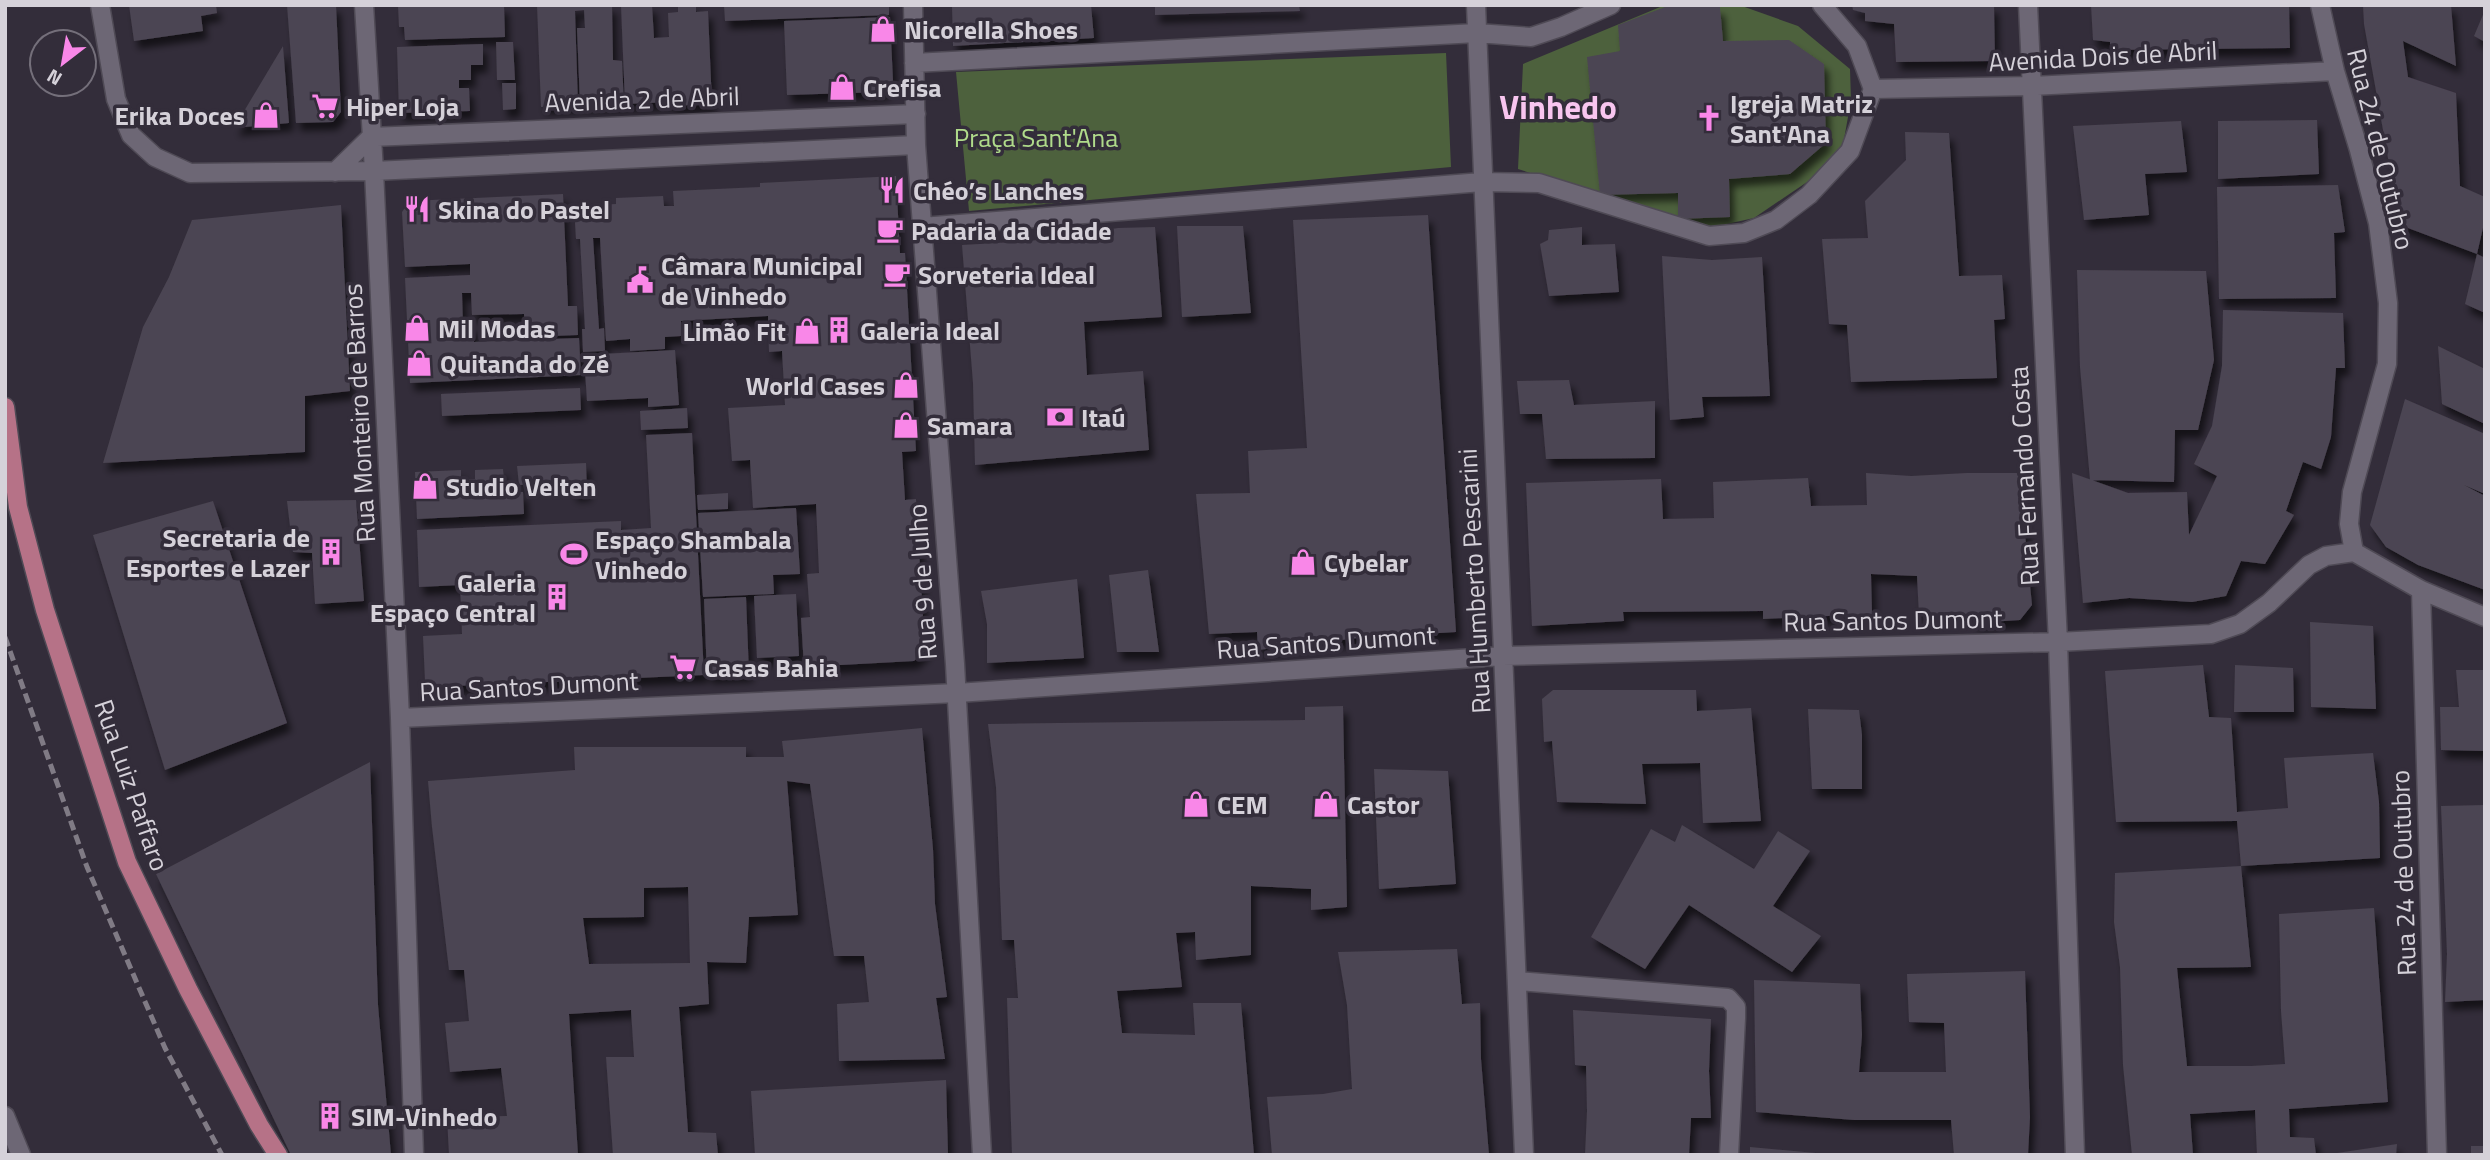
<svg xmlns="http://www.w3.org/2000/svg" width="2490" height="1160" viewBox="0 0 2490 1160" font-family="'Titillium Web',sans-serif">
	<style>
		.green { fill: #4d613d }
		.building { fill: #4b4552; fill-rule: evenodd; filter: url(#shadow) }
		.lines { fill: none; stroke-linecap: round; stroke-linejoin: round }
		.minor-casing { stroke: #4f4a55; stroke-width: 21 }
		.major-casing { stroke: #4f4a55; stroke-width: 21 }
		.minor { stroke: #6d6775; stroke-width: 18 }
		.major { stroke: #b67287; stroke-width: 18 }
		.rail { stroke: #807b85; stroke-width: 5; stroke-dasharray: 10 5; stroke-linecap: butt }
		.labels { text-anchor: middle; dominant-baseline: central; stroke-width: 7; stroke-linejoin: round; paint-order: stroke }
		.poi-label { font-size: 26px; font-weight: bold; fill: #d5d1d9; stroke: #332d3a; text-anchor: start }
		.street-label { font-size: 26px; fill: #d5d1d9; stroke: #332d3a }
		.park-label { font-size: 26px; fill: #b0db8b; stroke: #332d3a }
		.district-label { font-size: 33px; font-weight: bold; fill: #f8c5ef; stroke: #332d3a }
	</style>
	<defs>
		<filter id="shadow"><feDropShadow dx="4.5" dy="8" stdDeviation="3.5" flood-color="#0009"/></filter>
	</defs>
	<rect width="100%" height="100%" fill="#332d3a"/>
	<path class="green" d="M 1665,5 L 1739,5 L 1798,26 L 1850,69 L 1851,100 L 1843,145 L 1813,178 L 1754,218 L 1704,229 L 1518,169 L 1523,64 Z
		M 1446,53 L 1451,167 L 969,211 L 956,72 Z"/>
	<path class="building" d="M 129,5 L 216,5 L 217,13 L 201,16 L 203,31 L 134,41 Z
		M 287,5 L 336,5 L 341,112 L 333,122 L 296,123 Z
		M 398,5 L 504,5 L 505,37 L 405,40 L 404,27 L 399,27 Z
		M 537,5 L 612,5 L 613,60 L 622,61 L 624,104 L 580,105 L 577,28 L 585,28 L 584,10 L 575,11 L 578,105 L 541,107 Z
		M 621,5 L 652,5 L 654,38 L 669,37 L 668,13 L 678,12 L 678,5 L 696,5 L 696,12 L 708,11 L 712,104 L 672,106 L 671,102 L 625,104 Z
		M 724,5 L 889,5 L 889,15 L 725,21 Z
		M 952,5 L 1091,5 L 1094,38 L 953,46 Z
		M 1155,5 L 1299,5 L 1300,11 L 1155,15 Z
		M 1852,5 L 1994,5 L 1995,61 L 1896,62 L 1894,24 L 1865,21 L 1865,13 L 1853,10 Z
		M 2091,5 L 2289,5 L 2290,48 L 2110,50 L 2110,42 L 2093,40 Z
		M 2363,5 L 2451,5 L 2456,66 L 2403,41 L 2408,77 L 2456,93 L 2460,186 L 2485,197 L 2485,219 L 2477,254 L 2485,258 L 2485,313 L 2465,304 L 2477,254 L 2400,225 L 2364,24 Z
		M 1665,7 L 1720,7 L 1723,41 L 1789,40 L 1824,64 L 1826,143 L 1790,174 L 1729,179 L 1730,217 L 1678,219 L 1678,193 L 1600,195 L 1587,57 L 1620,51 L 1618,25 Z
		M 2485,10 L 2485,42 L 2474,36 Z
		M 890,17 L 893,81 L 883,92 L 787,95 L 784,21 Z
		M 496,42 L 513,42 L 515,80 L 497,80 Z
		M 483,44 L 483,65 L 471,65 L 471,80 L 459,80 L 459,88 L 469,88 L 470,111 L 399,113 L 397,47 Z
		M 283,46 L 289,123 L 234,128 Z
		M 502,83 L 516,83 L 516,109 L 503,110 Z
		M 2317,120 L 2319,174 L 2218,179 L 2218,121 Z
		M 2181,121 L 2187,172 L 2145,174 L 2149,215 L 2084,220 L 2073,126 Z
		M 1905,132 L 1949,133 L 1959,276 L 2002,275 L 2005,319 L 1994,320 L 1997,378 L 1851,382 L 1847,325 L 1829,324 L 1822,239 L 1868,238 L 1865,201 L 1906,160 Z
		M 896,176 L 900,253 L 905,253 L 916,451 L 902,452 L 905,500 L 916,499 L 925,651 L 914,661 L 804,667 L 801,618 L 810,617 L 807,574 L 819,573 L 816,504 L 753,508 L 750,460 L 732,461 L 728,408 L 785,405 L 782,351 L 769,352 L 768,316 L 681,321 L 681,336 L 665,337 L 665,349 L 630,351 L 630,339 L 606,341 L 600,238 L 593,238 L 599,329 L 604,328 L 605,351 L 583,352 L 582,329 L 585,329 L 580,239 L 576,239 L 574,206 L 616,204 L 616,198 L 663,196 L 664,206 L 674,206 L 673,191 L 760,187 L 760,183 Z
		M 2338,185 L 2345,232 L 2334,233 L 2336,298 L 2219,299 L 2217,187 Z
		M 563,194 L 568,306 L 577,306 L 578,335 L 525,337 L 524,314 L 472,315 L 471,293 L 462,293 L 463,326 L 473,325 L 474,342 L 579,338 L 581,375 L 410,383 L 405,278 L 470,275 L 470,264 L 405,267 L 402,212 L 410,201 Z
		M 341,205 L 350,391 L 305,396 L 305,452 L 103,463 L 143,327 L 169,277 L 192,220 Z
		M 1428,215 L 1456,632 L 1358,638 L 1258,650 L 1257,632 L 1209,634 L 1196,494 L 1250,493 L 1248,451 L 1307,448 L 1293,220 Z
		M 1177,226 L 1243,226 L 1251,313 L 1182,317 Z
		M 1155,227 L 1162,317 L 1084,322 L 1087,375 L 1143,371 L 1149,450 L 975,465 L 973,383 L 962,245 L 1030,241 L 1118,228 Z
		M 1582,227 L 1582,245 L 1615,244 L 1619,292 L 1549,296 L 1540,244 L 1548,240 L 1549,230 Z
		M 1662,256 L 1712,260 L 1762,257 L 1770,396 L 1702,397 L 1704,417 L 1670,420 Z
		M 2077,270 L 2206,271 L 2214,360 L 2198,430 L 2175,430 L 2174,482 L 2090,480 L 2080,367 Z
		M 2223,310 L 2343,313 L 2345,368 L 2336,368 L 2331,437 L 2321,469 L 2303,462 L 2286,511 L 2294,515 L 2265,564 L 2241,561 L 2226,596 L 2192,602 L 2129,598 L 2083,603 L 2072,473 L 2128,493 L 2187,492 L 2189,535 L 2217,476 L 2194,464 L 2212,426 L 2222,366 Z
		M 2438,346 L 2485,369 L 2485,424 L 2442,404 Z
		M 675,350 L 679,405 L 648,407 L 648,398 L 587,401 L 584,355 Z
		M 1569,380 L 1574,405 L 1655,401 L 1655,458 L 1546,459 L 1542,414 L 1520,414 L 1517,381 Z
		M 580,388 L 581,410 L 442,416 L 441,394 Z
		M 2405,399 L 2485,434 L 2485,494 L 2464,485 L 2485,496 L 2485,590 L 2418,565 L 2386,547 L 2370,525 Z
		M 687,408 L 688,428 L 641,430 L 640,411 Z
		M 692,433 L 704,675 L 432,687 L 425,681 L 423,636 L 462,634 L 461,608 L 460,585 L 419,587 L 417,530 L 621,521 L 621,530 L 651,528 L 646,435 Z
		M 586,463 L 587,493 L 572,494 L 572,483 L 519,485 L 517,466 Z
		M 503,469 L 505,492 L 523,492 L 524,514 L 417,519 L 415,472 L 461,470 L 461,480 L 475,479 L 475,470 Z
		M 1866,473 L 1911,476 L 1967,473 L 2019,473 L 2032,605 L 2020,620 L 1974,623 L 1974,614 L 1919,616 L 1917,576 L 1871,574 L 1872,614 L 1763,619 L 1763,611 L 1623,612 L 1624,621 L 1532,626 L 1526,483 L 1661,479 L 1663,519 L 1714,518 L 1713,482 L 1808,478 L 1811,506 L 1867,505 Z
		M 728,493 L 728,509 L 698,510 L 697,495 Z
		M 356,500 L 364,601 L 315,604 L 312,553 L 293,552 L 287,501 Z
		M 213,501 L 287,723 L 165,770 L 93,535 Z
		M 796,508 L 800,574 L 773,575 L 774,594 L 703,597 L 698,513 Z
		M 1148,570 L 1159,652 L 1117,652 L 1109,575 Z
		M 1077,579 L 1084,658 L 987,663 L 987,624 L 981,591 Z
		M 796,594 L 799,656 L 757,658 L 754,596 Z
		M 746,597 L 749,674 L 707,676 L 704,599 Z
		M 2310,622 L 2373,626 L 2376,709 L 2311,707 Z
		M 2203,665 L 2209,717 L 2231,718 L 2237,812 L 2288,808 L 2284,758 L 2373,753 L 2379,802 L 2380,858 L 2241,866 L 2251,967 L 2177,968 L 2187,1066 L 2251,1066 L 2285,1064 L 2281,1011 L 2279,914 L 2374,908 L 2388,1102 L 2289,1109 L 2290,1137 L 2314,1138 L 2316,1155 L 2257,1155 L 2255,1110 L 2190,1114 L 2193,1155 L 2132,1155 L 2123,1065 L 2120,967 L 2114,922 L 2115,873 L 2241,866 L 2237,821 L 2116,822 L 2105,671 Z
		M 2235,665 L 2293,668 L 2294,712 L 2234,712 Z
		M 2456,670 L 2485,670 L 2485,751 L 2441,750 L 2440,707 L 2459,707 Z
		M 1553,690 L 1696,690 L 1697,711 L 1751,708 L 1761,821 L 1703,823 L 1700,763 L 1642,764 L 1646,804 L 1557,802 L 1552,741 L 1544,742 L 1542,699 Z
		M 1343,706 L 1347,907 L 1311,910 L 1311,889 L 1251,886 L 1251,955 L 1196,960 L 1195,932 L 1176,933 L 1182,987 L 1117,991 L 1122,1033 L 1195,1035 L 1193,1003 L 1241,1003 L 1254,1155 L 1012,1155 L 1007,998 L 1018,998 L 1014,940 L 1002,940 L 996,787 L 988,724 L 1305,720 L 1305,707 Z
		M 1808,709 L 1859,710 L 1862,735 L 1862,789 L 1812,789 Z
		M 922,728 L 933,849 L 935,904 L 947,997 L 936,998 L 945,1059 L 839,1061 L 837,1004 L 869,1002 L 864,956 L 834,956 L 810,784 L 787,781 L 798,915 L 749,917 L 746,963 L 707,962 L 709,1004 L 679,1007 L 688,1132 L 716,1133 L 718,1155 L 613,1155 L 606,1057 L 634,1057 L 631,1010 L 569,1014 L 578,1155 L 449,1155 L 447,1117 L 507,1116 L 501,1068 L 450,1072 L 445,1023 L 469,1021 L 464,970 L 449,970 L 432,827 L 428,781 L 575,770 L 574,747 L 746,747 L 746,757 L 784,757 L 782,741 ZM 688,887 L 690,963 L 589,964 L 583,918 L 644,917 L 644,888 Z
		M 370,762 L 378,1005 L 391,1155 L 291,1155 L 156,874 Z
		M 1374,769 L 1448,771 L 1456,884 L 1379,889 Z
		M 2485,805 L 2485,1000 L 2445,1002 L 2447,954 L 2441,806 Z
		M 1682,825 L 1754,869 L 1778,831 L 1810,851 L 1773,906 L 1821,936 L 1792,972 L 1689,905 L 1645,969 L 1591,937 L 1651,829 L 1675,842 Z
		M 1457,949 L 1462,1004 L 1480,1003 L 1481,1059 L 1489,1155 L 1272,1155 L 1267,1097 L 1323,1094 L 1352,1089 L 1347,1005 L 1338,952 Z
		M 2025,971 L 2030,1117 L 2028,1155 L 1954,1155 L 1951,1120 L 1854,1120 L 1756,1112 L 1754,980 L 1860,984 L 1862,1035 L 1859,1072 L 1946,1072 L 1944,1023 L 1909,1022 L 1907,974 Z
		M 1573,1010 L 1711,1019 L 1709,1071 L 1711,1118 L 1691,1118 L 1689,1155 L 1585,1155 L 1587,1111 L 1586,1066 L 1575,1065 Z
		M 946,1080 L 948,1155 L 755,1155 L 751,1091 Z
		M 2397,1144 L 2396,1155 L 2337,1155 L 2337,1153 Z
		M 2471,1146 L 2485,1146 L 2485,1155 L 2471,1155 Z
		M 1750,1147 L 1816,1153 L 1816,1155 L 1750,1155 Z"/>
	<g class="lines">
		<defs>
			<path id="minor" d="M 100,5 L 116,99 L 131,135 L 155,157 L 190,173 L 374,171 L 916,145
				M 364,5 L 374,171 L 400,718 L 414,1155
				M 913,5 L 916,145 L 955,664 L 982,1155
				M 1476,5 L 1524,1155
				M 2028,5 L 2058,642 L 2075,1155
				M 2320,5 L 2335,71 L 2359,150 L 2378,223 L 2388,303 L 2387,364 L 2352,492 L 2349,524 L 2354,552
				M 914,63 L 1477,33 L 1531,37 L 1561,27 L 1611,5
				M 1873,89 L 2031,86 L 2335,71
				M 371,137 L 916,114
				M 335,172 L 371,137
				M 922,227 L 1482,182 L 1539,183 L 1709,236 L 1744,233 L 1776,220 L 1809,195 L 1850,151 L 1873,89 L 1857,46 L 1822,5
				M 2354,552 L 2421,590 L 2485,617
				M 2421,590 L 2437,1155
				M 400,718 L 957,693 L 1503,656 L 2058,642 L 2211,634 L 2240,624 L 2269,603 L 2309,565 L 2326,556 L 2354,552
				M 1518,981 L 1728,998 L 1736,1007 L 1736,1018 L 1729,1155
				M 5,1116 L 21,1155"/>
			<path id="major" d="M 5,407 L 18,507 L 45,610 L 127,862 L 188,989 L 259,1125 L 278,1155"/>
		</defs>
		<use href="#minor" class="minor-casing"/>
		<use href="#major" class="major-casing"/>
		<use href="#minor" class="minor"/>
		<use href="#major" class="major"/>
		<path class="rail" d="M 5,637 L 87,867 L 165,1048 L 222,1155"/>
	</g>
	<defs>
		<symbol id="shop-bare" viewBox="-9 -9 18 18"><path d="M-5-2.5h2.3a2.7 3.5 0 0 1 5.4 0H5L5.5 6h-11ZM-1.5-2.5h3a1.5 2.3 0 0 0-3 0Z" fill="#f987e8" stroke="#332d3a" stroke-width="2.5" paint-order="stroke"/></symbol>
		<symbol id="supermarket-bare" viewBox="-9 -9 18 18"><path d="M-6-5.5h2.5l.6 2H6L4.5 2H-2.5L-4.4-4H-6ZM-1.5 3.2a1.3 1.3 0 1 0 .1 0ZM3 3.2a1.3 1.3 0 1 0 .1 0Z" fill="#f987e8" stroke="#332d3a" stroke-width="2.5" paint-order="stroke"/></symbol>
		<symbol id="church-bare" viewBox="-9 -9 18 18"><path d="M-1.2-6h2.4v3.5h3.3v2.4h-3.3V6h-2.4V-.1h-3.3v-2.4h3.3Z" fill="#f987e8" stroke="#332d3a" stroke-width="2.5" paint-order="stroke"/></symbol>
		<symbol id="restaurant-bare" viewBox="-9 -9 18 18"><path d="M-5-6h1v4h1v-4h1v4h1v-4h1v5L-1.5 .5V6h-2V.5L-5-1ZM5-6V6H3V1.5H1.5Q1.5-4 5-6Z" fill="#f987e8" stroke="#332d3a" stroke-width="2.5" paint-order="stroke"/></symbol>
		<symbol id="cafe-bare" viewBox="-9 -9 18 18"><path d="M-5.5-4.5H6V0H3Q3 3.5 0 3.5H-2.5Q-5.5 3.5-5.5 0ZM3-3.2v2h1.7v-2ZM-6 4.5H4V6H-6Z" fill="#f987e8" stroke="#332d3a" stroke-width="2.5" paint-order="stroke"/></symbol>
		<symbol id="civic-bare" viewBox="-9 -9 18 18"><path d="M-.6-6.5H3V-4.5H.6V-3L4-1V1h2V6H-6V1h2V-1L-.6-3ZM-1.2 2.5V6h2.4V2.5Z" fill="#f987e8" stroke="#332d3a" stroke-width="2.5" paint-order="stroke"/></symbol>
		<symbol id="building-bare" viewBox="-9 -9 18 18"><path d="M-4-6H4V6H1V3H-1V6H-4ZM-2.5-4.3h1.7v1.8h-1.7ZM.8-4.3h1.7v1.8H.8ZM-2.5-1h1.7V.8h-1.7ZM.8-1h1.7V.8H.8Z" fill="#f987e8" stroke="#332d3a" stroke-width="2.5" paint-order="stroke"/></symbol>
		<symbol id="bank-bare" viewBox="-9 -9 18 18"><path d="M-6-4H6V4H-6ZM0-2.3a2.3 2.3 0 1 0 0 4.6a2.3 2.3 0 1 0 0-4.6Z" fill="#f987e8" stroke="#332d3a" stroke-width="2.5" paint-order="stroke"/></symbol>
		<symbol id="stadium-bare" viewBox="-9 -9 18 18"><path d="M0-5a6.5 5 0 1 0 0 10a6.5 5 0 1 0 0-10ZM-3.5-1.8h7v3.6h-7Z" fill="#f987e8" stroke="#332d3a" stroke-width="2.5" paint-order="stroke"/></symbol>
	</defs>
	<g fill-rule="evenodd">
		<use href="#shop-bare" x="864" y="10" width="38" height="38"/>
		<use href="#shop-bare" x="823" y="68" width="38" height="38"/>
		<use href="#supermarket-bare" x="306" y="87" width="38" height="38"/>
		<use href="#shop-bare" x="247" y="96" width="38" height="38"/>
		<use href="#church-bare" x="1690" y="99" width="38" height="38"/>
		<use href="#restaurant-bare" x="873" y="171" width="38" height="38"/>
		<use href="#restaurant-bare" x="398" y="190" width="38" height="38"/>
		<use href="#cafe-bare" x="871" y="211" width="38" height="38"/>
		<use href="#cafe-bare" x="878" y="255" width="38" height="38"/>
		<use href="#civic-bare" x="621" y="261" width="38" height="38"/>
		<use href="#shop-bare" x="398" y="309" width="38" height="38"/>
		<use href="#building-bare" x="820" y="311" width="38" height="38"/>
		<use href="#shop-bare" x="788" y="312" width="38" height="38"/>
		<use href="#shop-bare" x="400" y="344" width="38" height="38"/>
		<use href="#shop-bare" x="887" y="366" width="38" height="38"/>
		<use href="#bank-bare" x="1041" y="398" width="38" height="38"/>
		<use href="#shop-bare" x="887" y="406" width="38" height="38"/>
		<use href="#shop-bare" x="406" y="467" width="38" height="38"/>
		<use href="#building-bare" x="312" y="533" width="38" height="38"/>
		<use href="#stadium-bare" x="555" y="535" width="38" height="38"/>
		<use href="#shop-bare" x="1284" y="543" width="38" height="38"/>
		<use href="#building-bare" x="538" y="578" width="38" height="38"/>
		<use href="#supermarket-bare" x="664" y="648" width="38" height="38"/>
		<use href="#shop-bare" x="1177" y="785" width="38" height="38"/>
		<use href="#shop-bare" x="1307" y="785" width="38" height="38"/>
		<use href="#building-bare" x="311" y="1097" width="38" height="38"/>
	</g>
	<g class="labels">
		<g class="poi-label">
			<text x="904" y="29">Nicorella Shoes</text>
			<text x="863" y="87">Crefisa</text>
			<text x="1730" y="103">Igreja Matriz<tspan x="1730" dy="30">Sant'Ana</tspan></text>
			<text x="346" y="106">Hiper Loja</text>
			<text x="245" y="115" text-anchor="end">Erika Doces</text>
			<text x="913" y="190">Chéo’s Lanches</text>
			<text x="438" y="209">Skina do Pastel</text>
			<text x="911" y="230">Padaria da Cidade</text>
			<text x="661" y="265">Câmara Municipal<tspan x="661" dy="30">de Vinhedo</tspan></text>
			<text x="918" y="274">Sorveteria Ideal</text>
			<text x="438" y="328">Mil Modas</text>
			<text x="860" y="330">Galeria Ideal</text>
			<text x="786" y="331" text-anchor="end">Limão Fit</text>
			<text x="440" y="363">Quitanda do Zé</text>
			<text x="885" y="385" text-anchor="end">World Cases</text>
			<text x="1081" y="417">Itaú</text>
			<text x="927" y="425">Samara</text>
			<text x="446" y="486">Studio Velten</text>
			<text x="310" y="537" text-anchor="end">Secretaria de<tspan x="310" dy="30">Esportes e Lazer</tspan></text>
			<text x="595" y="539">Espaço Shambala<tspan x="595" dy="30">Vinhedo</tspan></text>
			<text x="1324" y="562">Cybelar</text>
			<text x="536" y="582" text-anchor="end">Galeria<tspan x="536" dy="30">Espaço Central</tspan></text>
			<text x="704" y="667">Casas Bahia</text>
			<text x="1217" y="804">CEM</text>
			<text x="1347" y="804">Castor</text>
			<text x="351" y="1116">SIM-Vinhedo</text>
		</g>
		<g class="street-label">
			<text transform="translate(2103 56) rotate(-3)">Avenida Dois de Abril</text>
			<text transform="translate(642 99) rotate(-2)">Avenida 2 de Abril</text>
			<text transform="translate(2381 149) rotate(76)">Rua 24 de Outubro</text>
			<text transform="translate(359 413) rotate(-93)">Rua Monteiro de Barros</text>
			<text transform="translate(2024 476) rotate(-93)">Rua Fernando Costa</text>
			<text transform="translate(1474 581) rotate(-93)">Rua Humberto Pescarini</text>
			<text transform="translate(922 582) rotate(-94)">Rua 9 de Julho</text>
			<text transform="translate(1893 620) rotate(-1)">Rua Santos Dumont</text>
			<text transform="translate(1326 642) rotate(-4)">Rua Santos Dumont</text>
			<text transform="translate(529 686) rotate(-3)">Rua Santos Dumont</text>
			<text transform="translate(132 785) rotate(71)">Rua Luiz Paffaro</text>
			<text transform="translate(2403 873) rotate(-92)">Rua 24 de Outubro</text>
		</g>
		<g class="park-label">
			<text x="1036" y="137">Praça Sant'Ana</text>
		</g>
		<g class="district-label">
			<text x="1558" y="107">Vinhedo</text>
		</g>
	</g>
	<rect width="2490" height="1160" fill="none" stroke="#d5d1d9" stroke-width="14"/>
	<g transform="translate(63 63) rotate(211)"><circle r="33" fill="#332d3a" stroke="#746f7a" stroke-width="2"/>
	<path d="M0-5L12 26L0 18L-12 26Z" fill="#f987e8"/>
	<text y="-10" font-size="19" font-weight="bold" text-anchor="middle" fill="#d5d1d9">N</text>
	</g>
</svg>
